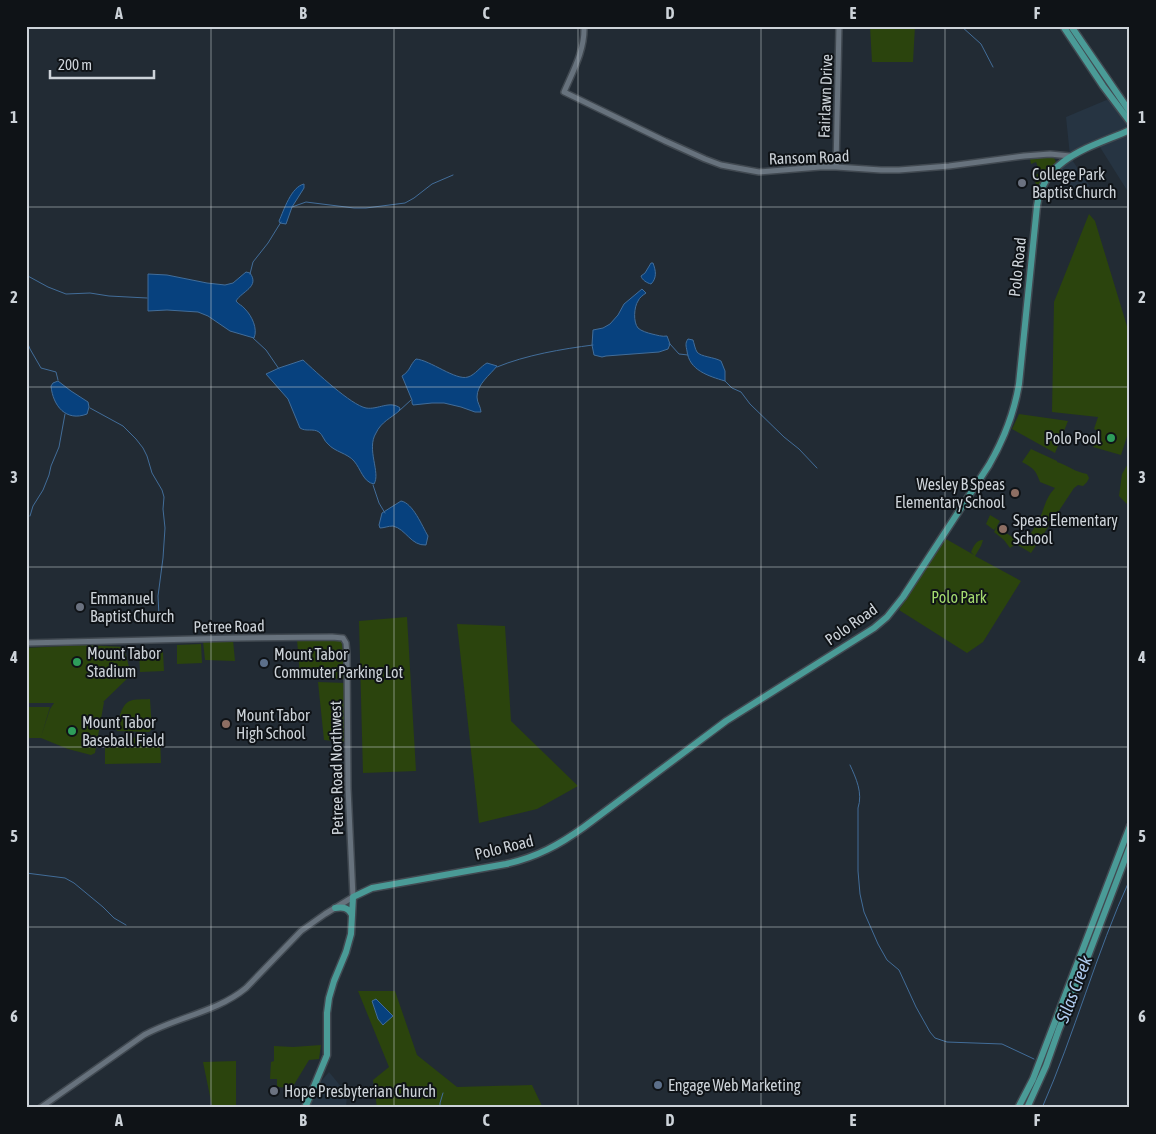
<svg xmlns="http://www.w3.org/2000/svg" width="1156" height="1134" viewBox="0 0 1156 1134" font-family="'Asap Condensed',sans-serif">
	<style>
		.built { fill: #263442 }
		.green { fill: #2b440d }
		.water { fill: #07417e; stroke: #426d99 }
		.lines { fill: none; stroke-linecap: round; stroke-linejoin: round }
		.stream { stroke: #426d99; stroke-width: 1 }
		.minor-casing { stroke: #414951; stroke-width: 8 }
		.major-casing { stroke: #414951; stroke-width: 9 }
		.minor { stroke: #67727d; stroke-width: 5 }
		.major { stroke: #4a9b97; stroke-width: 6 }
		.grid { fill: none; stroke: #cdd3d9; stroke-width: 1; stroke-opacity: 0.55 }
		.worship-dot { fill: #6b7280; stroke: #0f1317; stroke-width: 2 }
		.leisure-dot { fill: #2e9e5b; stroke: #0f1317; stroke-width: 2 }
		.education-dot { fill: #8d6e63; stroke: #0f1317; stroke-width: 2 }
		.service-dot { fill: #5c6f8a; stroke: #0f1317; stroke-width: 2 }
		.labels { text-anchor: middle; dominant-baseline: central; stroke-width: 4; stroke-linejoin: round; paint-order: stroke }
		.street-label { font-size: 16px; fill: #cdd3d9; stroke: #0f1317 }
		.poi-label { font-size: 16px; fill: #cdd3d9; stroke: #0f1317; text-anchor: start }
		.park-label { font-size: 16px; fill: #a4da6f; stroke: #0f1317 }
		.water-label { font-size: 18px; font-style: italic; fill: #b0ccf0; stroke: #0f1317 }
		.neatline { fill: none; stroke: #cdd3d9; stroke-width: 2 }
		.grid-label { font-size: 16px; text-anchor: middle; font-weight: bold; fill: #cdd3d9 }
	</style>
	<rect width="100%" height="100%" fill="#222b34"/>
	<path class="built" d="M 1116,96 L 1124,105 L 1130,119 L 1130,195 L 1098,144 L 1070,157 L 1090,186 L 1076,190 L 1053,171 L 1070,156 L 1066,117 Z
		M 329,1072 L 347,1094 L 346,1108 L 298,1108 Z"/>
	<path class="green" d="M 870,26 L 915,26 L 913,62 L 872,62 Z
		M 1047,157 C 1053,157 1055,157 1056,163 L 1037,188 C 1035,179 1031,178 1040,172 L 1036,162 L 1031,164 L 1030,159 Z
		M 1089,214 L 1095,221 L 1130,336 L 1130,427 L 1121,455 L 1093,447 L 1098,431 L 1094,429 L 1098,417 L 1052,412 L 1054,302 Z
		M 1019,414 L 1068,421 L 1055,453 L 1012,429 Z
		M 1031,449 L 1057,461 L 1057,462 C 1069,466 1075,472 1087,474 L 1089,478 L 1087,482 L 1083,486 L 1078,485 L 1074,488 L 1031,553 L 1016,544 L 1010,548 L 1004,540 L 994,532 L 997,526 L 994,530 L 986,524 L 990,515 L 1000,521 L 997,526 C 1005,532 1014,540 1024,541 C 1031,535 1040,519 1043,510 C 1046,502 1048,495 1055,488 L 1040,482 C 1036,470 1033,468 1022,462 Z
		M 1130,460 L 1130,507 L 1119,496 L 1122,474 Z
		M 946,539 L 974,555 L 971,552 C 974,546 976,540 983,540 L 981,546 L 975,556 L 1021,581 L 983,642 L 967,653 L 899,610 L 924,571 Z
		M 407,617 L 416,771 L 363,773 L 359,621 Z
		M 457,624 L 505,626 L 511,721 L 578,786 L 537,809 L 479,823 Z
		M 297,639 L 342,641 L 345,679 L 300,677 Z
		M 233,640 L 235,661 L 205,660 L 203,641 Z
		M 201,644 L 202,663 L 177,664 L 177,645 Z
		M 85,645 L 124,647 L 131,675 L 103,702 L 104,702 L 95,753 L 91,755 L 68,749 L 41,738 L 26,738 L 26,707 L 50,707 L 41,737 L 50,709 L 54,703 L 26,703 L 26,648 Z
		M 163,652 L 164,671 L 140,672 L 139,653 Z
		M 318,682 L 345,683 L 344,742 L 324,740 Z
		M 150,699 L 152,729 L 149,732 L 117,731 C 115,725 117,721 120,715 C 126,697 133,700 150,699 Z
		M 160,737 L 161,763 L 105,764 L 105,738 Z
		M 358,991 L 395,991 L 417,1055 L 457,1087 L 532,1085 L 543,1108 L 377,1108 L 373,1080 L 389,1067 Z
		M 321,1045 L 319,1059 L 309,1060 L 292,1088 L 277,1087 L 277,1079 L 270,1079 L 271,1062 L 274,1061 L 274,1046 L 293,1047 Z
		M 236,1061 L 236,1105 L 241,1108 L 218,1108 L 212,1106 L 203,1062 Z"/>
	<path class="water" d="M 304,184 L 304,188 L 292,207 L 286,224 L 280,223 L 279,221 C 284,210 291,187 304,184 Z
		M 651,263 L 653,263 C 656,271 657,278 651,284 C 647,283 642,280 641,276 L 645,273 Z
		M 246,272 L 250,273 C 260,287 242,291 236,301 C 239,305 242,305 245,309 C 252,316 258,329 254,338 L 230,331 L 208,316 L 198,312 L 167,310 L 148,311 L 148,274 L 167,275 L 207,283 L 225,285 L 233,283 Z
		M 642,289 L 646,293 C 643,295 639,298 638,301 C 634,307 633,322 638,328 C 641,331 648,333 652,334 C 657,335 662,337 667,336 L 670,344 L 668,349 L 659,352 L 606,356 L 602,357 L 594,355 L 592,345 L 593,330 L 603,328 L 610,324 L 618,315 L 624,304 Z
		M 688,339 L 693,340 C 694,343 695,349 697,352 C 701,357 714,357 721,361 L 725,371 L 725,381 C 708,376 689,370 687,351 C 686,346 685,343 688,339 Z
		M 416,359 C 430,360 456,381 468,377 C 475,375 481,366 487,363 L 497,366 C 490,375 477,384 477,397 C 477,403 481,407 481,412 L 475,412 L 461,407 L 444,403 L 432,403 L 413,405 L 412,403 L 412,400 L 402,376 C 411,370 409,366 416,359 Z
		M 303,360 C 316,372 351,405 366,408 C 378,410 390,400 400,408 L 399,411 C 391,418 381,422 376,433 C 366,449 381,473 374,484 C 363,482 361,469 354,461 C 347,453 335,452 328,444 C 324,441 323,435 319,432 C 313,428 306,432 300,428 L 288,399 L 266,374 L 279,368 Z
		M 58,381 L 71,391 L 88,402 L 89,407 L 87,414 C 66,422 53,406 51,386 L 53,383 Z
		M 401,501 C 413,503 422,526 428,536 L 426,545 C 411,546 406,529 393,526 C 388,526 384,528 380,528 L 379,525 L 382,513 Z
		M 376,999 L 393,1016 L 384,1024 L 383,1025 L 378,1019 L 372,1001 Z"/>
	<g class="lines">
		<path class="stream" d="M 961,26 L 981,44 L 993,67
			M 292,207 L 306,202 L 354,208 L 366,208 L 405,203 L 414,198 L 432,184 L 453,175
			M 250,274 L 253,262 L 268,243 L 281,222
			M 26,275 L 48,287 L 66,294 L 90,293 L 109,296 L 147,298
			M 253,338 L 266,350 L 279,369
			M 26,339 L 30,349 L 41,368 L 56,372 L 58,380
			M 669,344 L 670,344 L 679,354 L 688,355
			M 497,367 C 526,355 562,349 593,345
			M 725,381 L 732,388 L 741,392 L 750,404 L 784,437 L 799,449 L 817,468
			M 90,408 L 123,426 L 136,439 L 143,448 L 147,456 L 152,473 L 162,490 L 164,497 L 163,509 L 165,528 L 163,558 L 158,596 L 159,616
			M 399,411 L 411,400
			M 373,485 L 379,503 L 385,513
			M 30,516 L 33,506 L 43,490 L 49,475 L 51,466 L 59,447 L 65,414
			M 850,765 C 856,778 863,793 858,808 L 858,871 L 860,894 L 864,912 L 878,944 L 887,960 L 899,970 L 916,1007 L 930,1032 L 935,1038 L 947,1042 L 1002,1044 L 1034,1059
			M 26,873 L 65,878 L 74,883 L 103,907 L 114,918 L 126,925
			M 440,1108 L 440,1103 L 443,1093
			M 1042,1108 C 1075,1033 1096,953 1130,879"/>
		<defs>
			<path id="minor" d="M 584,26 C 585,50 573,71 564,92 L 665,141 L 705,159 L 721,165 L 759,172 L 820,167 L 836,167 L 881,170 L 899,170 L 949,166 L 1024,156 L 1050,154 L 1070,156
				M 836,167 L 839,26
				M 26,643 L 236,638 L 332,637 L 343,638 L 346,643 L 347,654 L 348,788 L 353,897 L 325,914 L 301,931 L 246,988 C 217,1012 177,1017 144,1035 L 40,1108"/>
			<path id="major" d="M 1063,26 L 1103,86 L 1130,122
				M 1071,26 L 1130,112
				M 335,908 C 343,907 348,907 352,915
				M 305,1108 L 327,1055 L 327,1013 L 329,998 L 334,981 L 346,952 L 351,934 L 353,897 L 372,888 L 506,864 C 537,857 559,845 584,827 L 726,721 L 874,628 L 887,617 L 903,597 L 989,465 C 1004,439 1014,414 1019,384 L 1037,206 C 1044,157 1092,147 1130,130
				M 1018,1108 L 1033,1079 L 1130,826
				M 1027,1108 L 1046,1066 L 1059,1029 L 1079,980 L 1130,846"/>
		</defs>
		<use href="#minor" class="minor-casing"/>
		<use href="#major" class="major-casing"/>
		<use href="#minor" class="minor"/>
		<use href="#major" class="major"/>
	</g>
	<path class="grid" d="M 211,26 L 211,1108M 394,26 L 394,1108M 578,26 L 578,1108M 761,26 L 761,1108M 945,26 L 945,1108M 26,207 L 1130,207M 26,387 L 1130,387M 26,567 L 1130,567M 26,747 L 1130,747M 26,927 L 1130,927"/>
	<g class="worship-dot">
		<circle cx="1022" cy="183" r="5"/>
		<circle cx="80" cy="607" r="5"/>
		<circle cx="274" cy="1091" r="5"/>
	</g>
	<g class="leisure-dot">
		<circle cx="1111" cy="438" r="5"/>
		<circle cx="77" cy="662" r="5"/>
		<circle cx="72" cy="731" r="5"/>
	</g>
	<g class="education-dot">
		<circle cx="1015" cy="493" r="5"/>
		<circle cx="1003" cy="529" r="5"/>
		<circle cx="226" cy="724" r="5"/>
	</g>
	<g class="service-dot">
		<circle cx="264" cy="663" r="5"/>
		<circle cx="658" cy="1085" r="5"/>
	</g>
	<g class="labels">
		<g class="street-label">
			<text transform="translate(825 96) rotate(-88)">Fairlawn Drive</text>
			<text transform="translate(809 157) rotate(-2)">Ransom Road</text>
			<text transform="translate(1017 267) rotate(-84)">Polo Road</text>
			<text transform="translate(851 624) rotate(-35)">Polo Road</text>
			<text transform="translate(229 626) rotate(-1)">Petree Road</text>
			<text transform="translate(336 768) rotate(-91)">Petree Road Northwest</text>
			<text transform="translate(504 847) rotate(-14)">Polo Road</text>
		</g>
		<g class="poi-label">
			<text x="1032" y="174">College Park<tspan x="1032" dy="18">Baptist Church</tspan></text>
			<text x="1101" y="438" text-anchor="end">Polo Pool</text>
			<text x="1005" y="484" text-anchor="end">Wesley B Speas<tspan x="1005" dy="18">Elementary School</tspan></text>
			<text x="1013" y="520">Speas Elementary<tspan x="1013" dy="18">School</tspan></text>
			<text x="90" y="598">Emmanuel<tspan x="90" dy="18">Baptist Church</tspan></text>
			<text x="87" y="653">Mount Tabor<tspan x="87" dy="18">Stadium</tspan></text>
			<text x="274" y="654">Mount Tabor<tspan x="274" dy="18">Commuter Parking Lot</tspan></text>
			<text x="236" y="715">Mount Tabor<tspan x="236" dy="18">High School</tspan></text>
			<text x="82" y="722">Mount Tabor<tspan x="82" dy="18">Baseball Field</tspan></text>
			<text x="668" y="1085">Engage Web Marketing</text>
			<text x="284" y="1091">Hope Presbyterian Church</text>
		</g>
		<g class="park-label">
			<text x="959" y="597">Polo Park</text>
		</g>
		<g class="water-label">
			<text transform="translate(1074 989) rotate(-69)">Silas Creek</text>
		</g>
	</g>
	<rect width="1156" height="1134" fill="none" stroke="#0f1317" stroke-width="55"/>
	<path d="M50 70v8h104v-8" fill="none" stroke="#cdd3d9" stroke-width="2.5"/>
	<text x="58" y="70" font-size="15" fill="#cdd3d9" stroke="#0f1317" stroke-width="4" paint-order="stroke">200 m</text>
	<rect x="28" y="28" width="1100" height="1078" class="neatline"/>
	<g class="grid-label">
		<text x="119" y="19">A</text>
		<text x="303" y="19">B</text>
		<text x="486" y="19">C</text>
		<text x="670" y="19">D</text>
		<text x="853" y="19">E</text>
		<text x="1037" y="19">F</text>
		<text x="14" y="123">1</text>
		<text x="1142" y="123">1</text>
		<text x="14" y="303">2</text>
		<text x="1142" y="303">2</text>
		<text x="14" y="483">3</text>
		<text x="1142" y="483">3</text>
		<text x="14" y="663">4</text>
		<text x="1142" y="663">4</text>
		<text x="14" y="842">5</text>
		<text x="1142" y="842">5</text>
		<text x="14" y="1022">6</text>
		<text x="1142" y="1022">6</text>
		<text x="119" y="1126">A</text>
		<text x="303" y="1126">B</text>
		<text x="486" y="1126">C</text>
		<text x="670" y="1126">D</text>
		<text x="853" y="1126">E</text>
		<text x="1037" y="1126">F</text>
	</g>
</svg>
